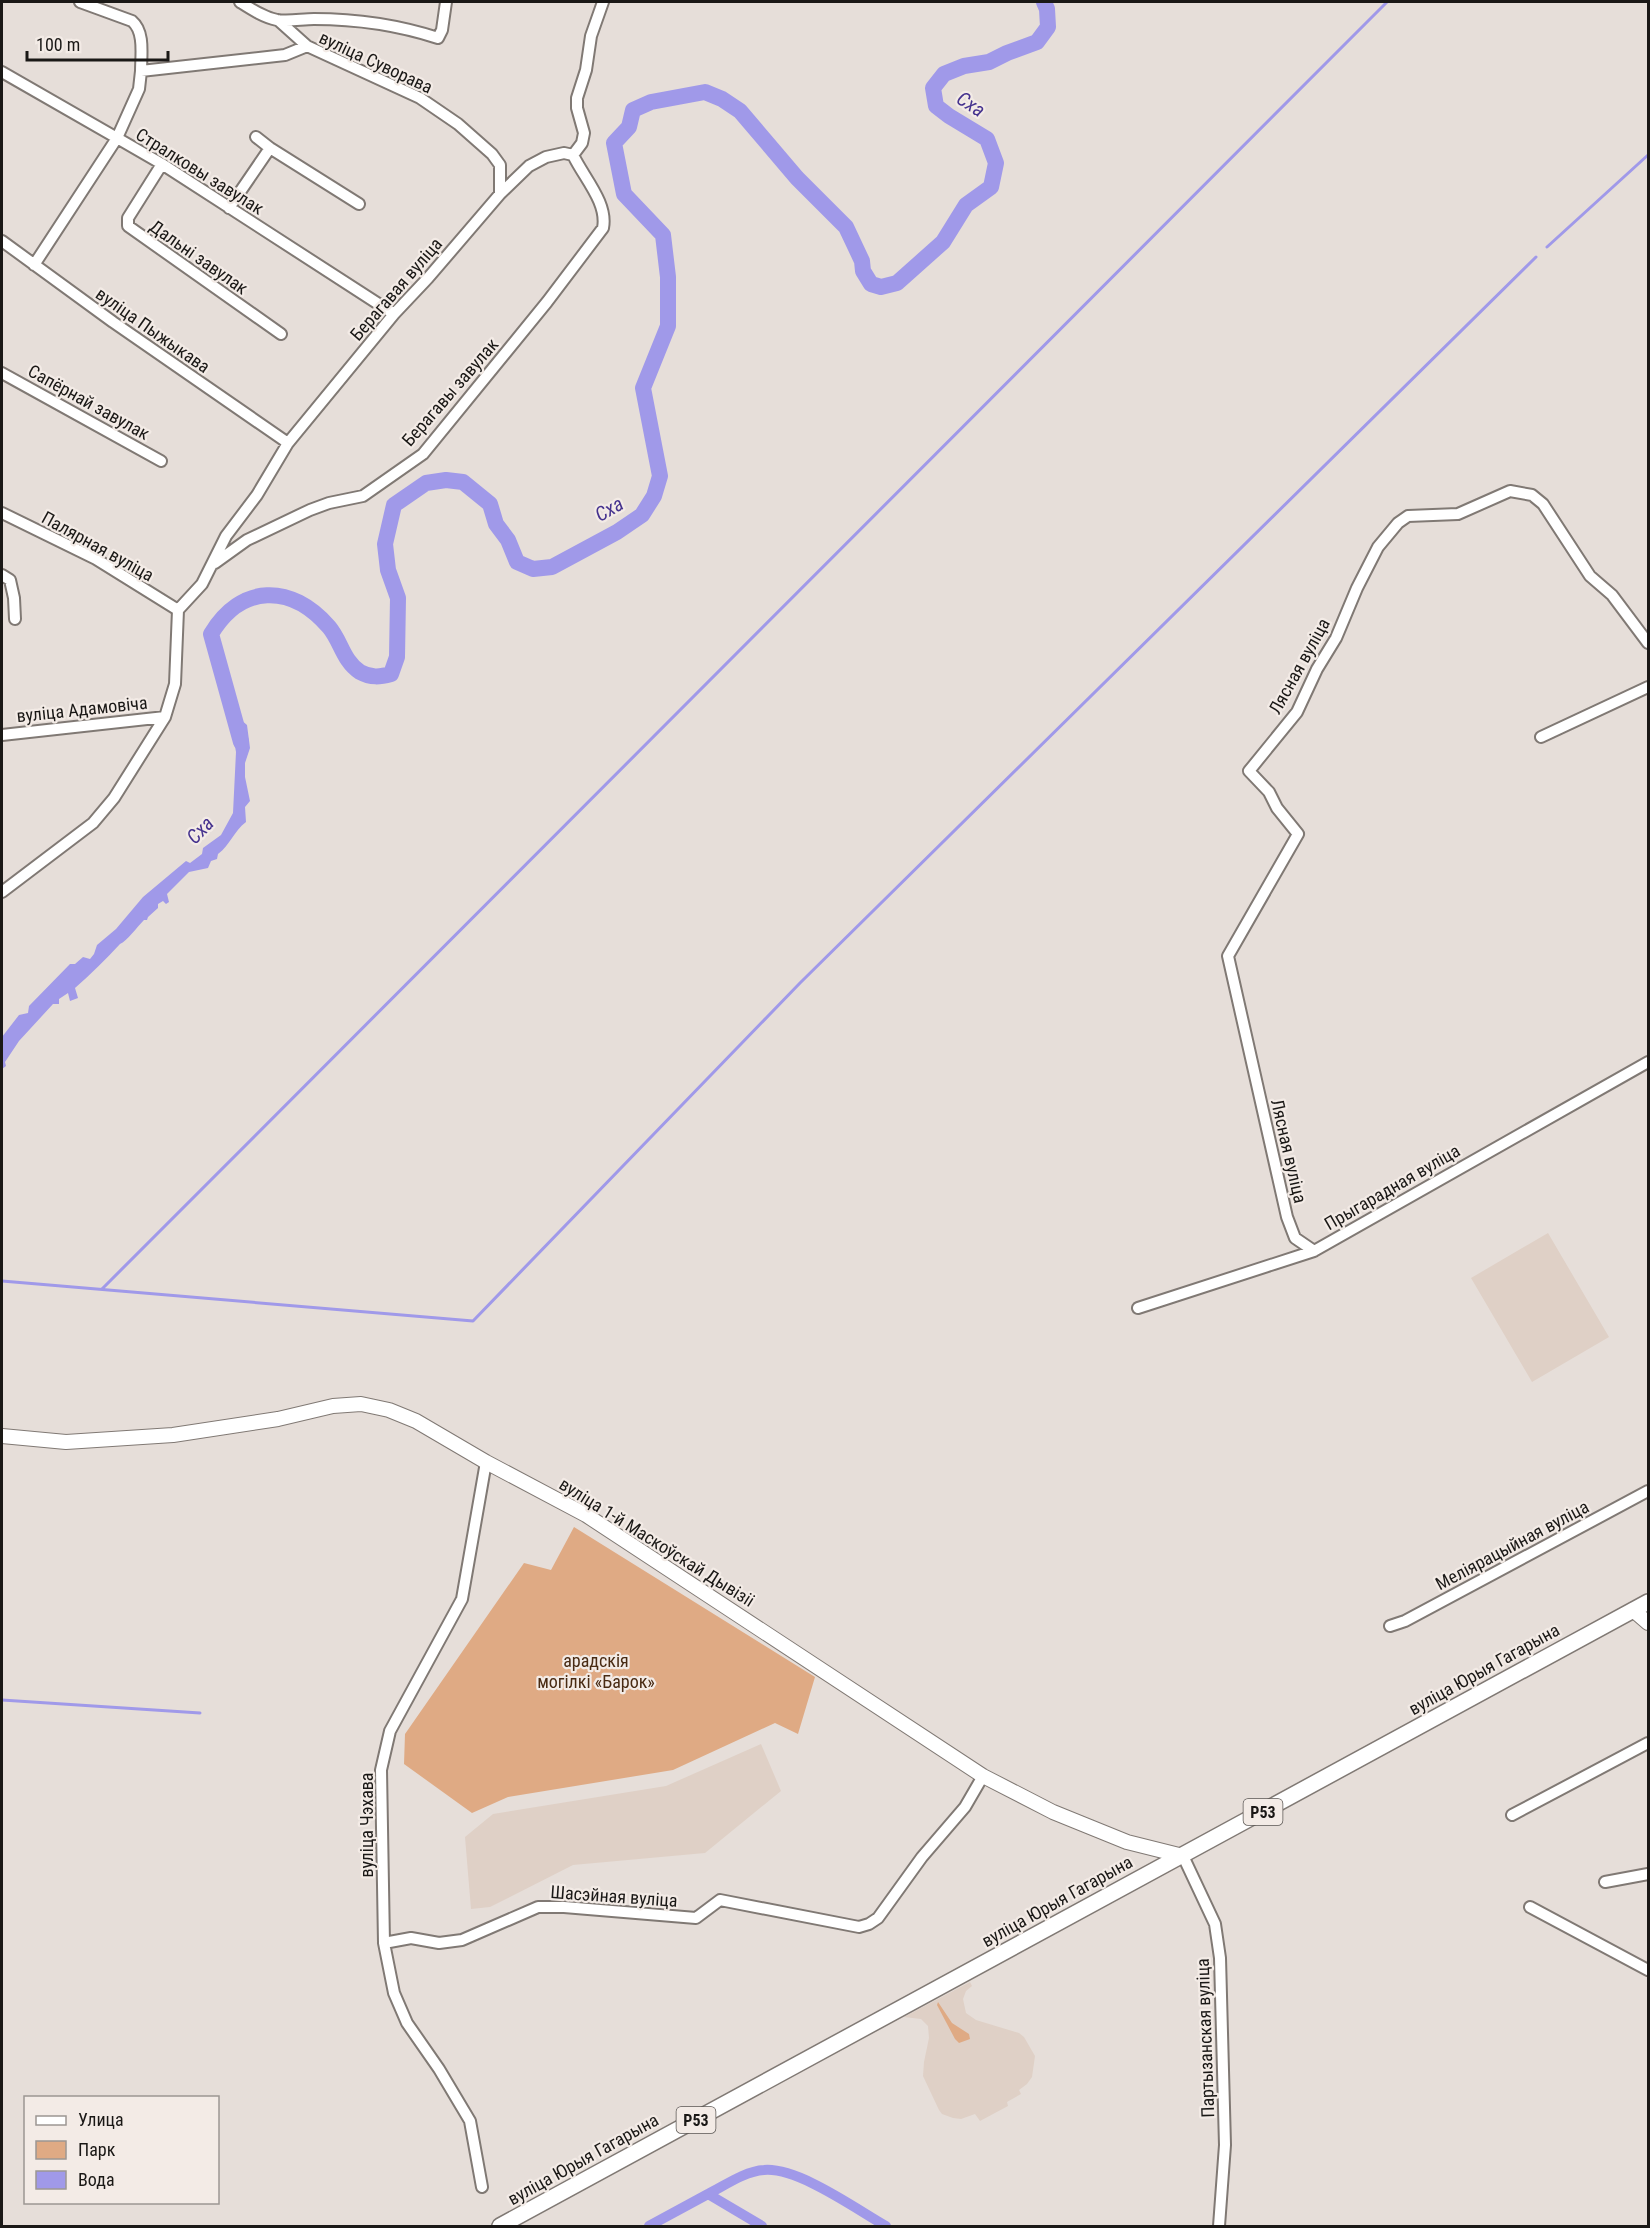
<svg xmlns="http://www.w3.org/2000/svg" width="1650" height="2228" viewBox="0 0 1650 2228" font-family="'Roboto Condensed',sans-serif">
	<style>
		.built { fill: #dfd0c6 }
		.green { fill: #dfaa84 }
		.water { fill: #a099e9 }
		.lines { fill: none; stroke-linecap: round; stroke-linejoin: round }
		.stream { stroke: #a099e9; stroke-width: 3 }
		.canal { stroke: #a099e9; stroke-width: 10 }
		.river { stroke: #a099e9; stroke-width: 16 }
		.street-casing { stroke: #807974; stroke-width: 14 }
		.secondary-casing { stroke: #807974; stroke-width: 16 }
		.primary-casing { stroke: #807974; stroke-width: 18 }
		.street { stroke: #fff; stroke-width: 10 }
		.secondary { stroke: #fff; stroke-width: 14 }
		.primary { stroke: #fff; stroke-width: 15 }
		.labels { text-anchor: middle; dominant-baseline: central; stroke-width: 4.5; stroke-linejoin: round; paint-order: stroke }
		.shield { fill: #f3ebe6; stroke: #5b5754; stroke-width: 1.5 }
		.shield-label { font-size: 16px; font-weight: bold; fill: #1a1816 }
		.street-label { font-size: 18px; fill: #1a1816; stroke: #f3ebe6 }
		.park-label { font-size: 18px; fill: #492b13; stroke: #f3ebe6 }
		.water-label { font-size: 20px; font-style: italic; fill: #45328e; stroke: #f3ebe6 }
	</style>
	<rect width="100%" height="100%" fill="#e6ded9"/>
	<path class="built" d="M 1548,1233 L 1609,1337 L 1532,1382 L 1471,1278 Z
		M 761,1744 L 781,1791 L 705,1853 L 573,1865 L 490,1907 L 471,1909 L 465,1837 L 493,1814 L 666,1786 Z
		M 970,1982 L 972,1986 L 966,1991 L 963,1999 L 966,2013 L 976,2020 L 1019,2033 L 1024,2037 L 1035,2056 L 1032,2077 L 1027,2084 L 1019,2090 L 1021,2094 L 1007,2102 L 1008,2106 L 980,2121 L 975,2114 L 961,2119 L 953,2118 L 942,2114 L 939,2110 L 923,2076 L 924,2062 L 929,2038 L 928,2026 L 921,2019 L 904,2017 Z"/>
	<path class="green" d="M 574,1527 L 815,1677 L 798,1734 L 775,1723 L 673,1770 L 508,1797 L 472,1813 L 404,1764 L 405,1734 L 524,1563 L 551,1570 Z
		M 938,2002 L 952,2023 L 969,2034 L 970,2039 L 959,2043 L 955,2039 L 937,2005 Z"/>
	<path class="water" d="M 240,719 L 247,725 L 250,748 L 245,763 L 245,777 L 250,801 L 245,807 L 246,822 C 234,831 230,845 218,854 L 217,859 L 211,861 L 208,868 L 189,872 L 167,894 L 169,902 L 166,904 L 163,901 L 158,904 L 158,908 L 148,917 L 147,920 L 144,920 C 137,927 127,941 120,944 C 105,960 91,974 75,988 L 78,998 L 70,1001 L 68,993 L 59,999 L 59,1004 L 53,1004 L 19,1041 L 5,1062 L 6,1066 L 2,1069 L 2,1037 L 19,1015 L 28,1013 L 29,1006 L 70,964 L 75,964 L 83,957 L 90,959 L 94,954 L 97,945 L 116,929 L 143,897 L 186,861 L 190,863 L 202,854 L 203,848 L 221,835 L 233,813 L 236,752 L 231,724 Z"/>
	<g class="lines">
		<path class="stream" d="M 1547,247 L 1648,155
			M 2,1281 L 473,1321 L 800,983 L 1536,257
			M 102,1289 L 1387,2
			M 2,1700 L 200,1713"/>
		<path class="canal" d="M 708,2194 C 724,2186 745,2171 764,2170 C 798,2167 856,2209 886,2226
			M 649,2226 L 708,2194 L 762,2226"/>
		<path class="river" d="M 241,742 L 211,634 C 241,584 291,583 329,627 C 341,641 343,661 360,672 C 371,678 380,677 391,674 L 397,657 L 398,598 L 388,570 L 385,544 L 394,505 L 426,483 L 446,480 L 463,482 L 490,504 L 496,524 L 508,540 L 517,562 L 533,569 L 552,567 L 617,532 L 642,515 L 654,496 L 660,476 L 643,388 L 668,326 L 668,277 L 663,235 L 624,194 L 614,143 L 629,127 L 633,110 L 651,102 L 705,92 L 722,99 L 740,111 L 797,178 L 846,227 L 862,261 L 863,271 L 871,284 L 881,287 L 897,283 L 943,242 L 966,205 L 991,187 L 996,163 L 987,139 L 949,116 L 936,106 L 933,88 L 944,74 L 964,66 L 989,62 L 1007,53 L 1037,42 L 1048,27 L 1047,9 L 1044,2"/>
		<defs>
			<path id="street" d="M 80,2 L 132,21 C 145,32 141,55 141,71
				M 240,2 C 251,9 263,17 277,20 C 289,22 302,19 314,19 C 356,19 398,25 438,38 L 442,30 L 446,2
				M 278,20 L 307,46
				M 2,72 L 117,138 L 139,89 L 141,71 L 285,55 L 307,46 L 420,98 L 458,124 L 492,154 L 500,165 L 500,194
				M 256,137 L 270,148 L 359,204
				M 162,164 L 128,218 L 128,226 L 281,334
				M 229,208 L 270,148
				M 2,241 L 113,322 L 288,443
				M 34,265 L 117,138 L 162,164 L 394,314
				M 2,373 L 161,461
				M 2,513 L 96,559 L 178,610
				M 215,563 L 247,540 L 310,510 L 329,503 L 363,496 L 423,454 L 547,302 L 603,228 C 608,203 584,178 573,155
				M 2,575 L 10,580 L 14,598 L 15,619
				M 178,610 L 202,584 L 226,536 L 257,495 L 288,443 L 394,314 L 428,278 L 500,194 L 529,166 L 546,157 L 564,153 L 573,155 L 582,143 L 584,133 L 577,108 L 577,98 L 586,70 L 591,36 L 603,2
				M 2,735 L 165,717
				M 1541,737 L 1648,687
				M 2,892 L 93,823 L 114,798 L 165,717 L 175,684 L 178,610
				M 1314,1251 L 1295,1238 L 1287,1217 L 1228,956 L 1298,834 L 1277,808 L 1269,792 L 1249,771 L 1297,712 L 1317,669 L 1336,638 L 1357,588 L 1378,547 L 1398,523 L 1408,516 L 1458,514 L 1510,491 L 1532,495 L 1543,504 L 1590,576 L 1612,595 L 1648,643
				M 1138,1308 L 1314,1251 L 1648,1062
				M 1390,1626 L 1405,1621 L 1648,1491
				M 1512,1815 L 1648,1743
				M 1183,1856 L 1215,1924 L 1220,1958 L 1225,2145 L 1219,2226
				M 1605,1882 L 1648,1874
				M 1530,1907 L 1648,1970
				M 384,1943 L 411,1938 L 439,1943 L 462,1940 L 538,1907 L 564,1907 L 696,1918 L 720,1900 L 859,1927 L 869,1924 L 878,1918 L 922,1857 L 965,1807 L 983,1776
				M 482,2187 L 470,2121 L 439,2069 L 407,2023 L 394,1993 L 384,1943 L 381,1770 L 390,1731 L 462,1599 L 486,1462"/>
			<path id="secondary" d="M 2,1436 L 66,1442 L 173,1435 L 278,1419 L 333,1406 L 361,1404 L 389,1410 L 416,1421 L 486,1462 L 586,1515 L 983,1776 L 1053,1812 L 1127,1842 L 1183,1856
				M 1633,1610 L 1648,1623"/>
			<path id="primary" d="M 500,2226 L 1648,1602"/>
		</defs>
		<use href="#street" class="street-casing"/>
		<use href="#secondary" class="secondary-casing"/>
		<use href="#primary" class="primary-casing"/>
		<use href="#street" class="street"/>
		<use href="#secondary" class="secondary"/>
		<use href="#primary" class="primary"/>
	</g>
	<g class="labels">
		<g class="shield">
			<rect x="1243.5" y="1799" width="39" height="26" rx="4.5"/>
			<rect x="676.5" y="2107" width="39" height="26" rx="4.5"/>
		</g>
		<g class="shield-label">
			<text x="1263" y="1812">Р53</text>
			<text x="696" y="2120">Р53</text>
		</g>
		<g class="street-label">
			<text transform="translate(376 62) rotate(25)">вуліца Суворава</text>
			<text transform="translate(200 171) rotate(32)">Стралковы завулак</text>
			<text transform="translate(199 257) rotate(35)">Дальні завулак</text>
			<text transform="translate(396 289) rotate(-49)">Берагавая вуліца</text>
			<text transform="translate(153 330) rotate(35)">вуліца Пыжыкава</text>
			<text transform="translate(450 392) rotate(-49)">Берагавы завулак</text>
			<text transform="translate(89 402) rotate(29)">Сапёрнай завулак</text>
			<text transform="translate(98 546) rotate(29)">Палярная вуліца</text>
			<text transform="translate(1299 666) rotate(-61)">Лясная вуліца</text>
			<text transform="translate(82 709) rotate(-6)">вуліца Адамовіча</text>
			<text transform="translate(1289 1151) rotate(77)">Лясная вуліца</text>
			<text transform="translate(1392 1187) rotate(-30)">Прыгарадная вуліца</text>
			<text transform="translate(657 1542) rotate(32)">вуліца 1-й Маскоўскай Дывізіі</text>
			<text transform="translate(1512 1545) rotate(-28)">Меліярацыйная вуліца</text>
			<text transform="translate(1484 1669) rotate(-29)">вуліца Юрыя Гагарына</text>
			<text transform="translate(366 1825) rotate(-90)">вуліца Чэхава</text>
			<text transform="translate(614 1896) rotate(4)">Шасэйная вуліца</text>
			<text transform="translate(1057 1901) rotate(-29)">вуліца Юрыя Гагарына</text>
			<text transform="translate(1205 2038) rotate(-92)">Партызанская вуліца</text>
			<text transform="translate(583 2159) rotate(-29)">вуліца Юрыя Гагарына</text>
		</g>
		<g class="park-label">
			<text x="596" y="1660">арадскія<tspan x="596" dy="21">могілкі «Барок»</tspan></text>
		</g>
		<g class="water-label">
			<text transform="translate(971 104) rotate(33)">Сха</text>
			<text transform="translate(609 509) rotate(-30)">Сха</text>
			<text transform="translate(200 830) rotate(-46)">Сха</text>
		</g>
	</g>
	<rect width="1650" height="2228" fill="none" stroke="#1a1816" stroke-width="6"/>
	<rect x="24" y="2096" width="195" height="108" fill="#f3ebe6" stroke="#9c9793" stroke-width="1.5"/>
	<rect x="36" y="2116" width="30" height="9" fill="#ffffff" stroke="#9c9793" stroke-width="1.5"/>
	<text x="78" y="2126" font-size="18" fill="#1a1816">Улица</text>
	<rect x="36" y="2141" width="30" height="18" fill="#dfaa84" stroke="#9c9793" stroke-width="1.5"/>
	<text x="78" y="2156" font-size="18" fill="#1a1816">Парк</text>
	<rect x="36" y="2171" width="30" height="18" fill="#a099e9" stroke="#9c9793" stroke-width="1.5"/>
	<text x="78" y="2186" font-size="18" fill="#1a1816">Вода</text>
	<path d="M27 51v9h141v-9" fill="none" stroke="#1a1816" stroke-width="3"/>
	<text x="36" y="51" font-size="18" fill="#1a1816" stroke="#f3ebe6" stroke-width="4.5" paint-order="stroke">100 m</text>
</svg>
